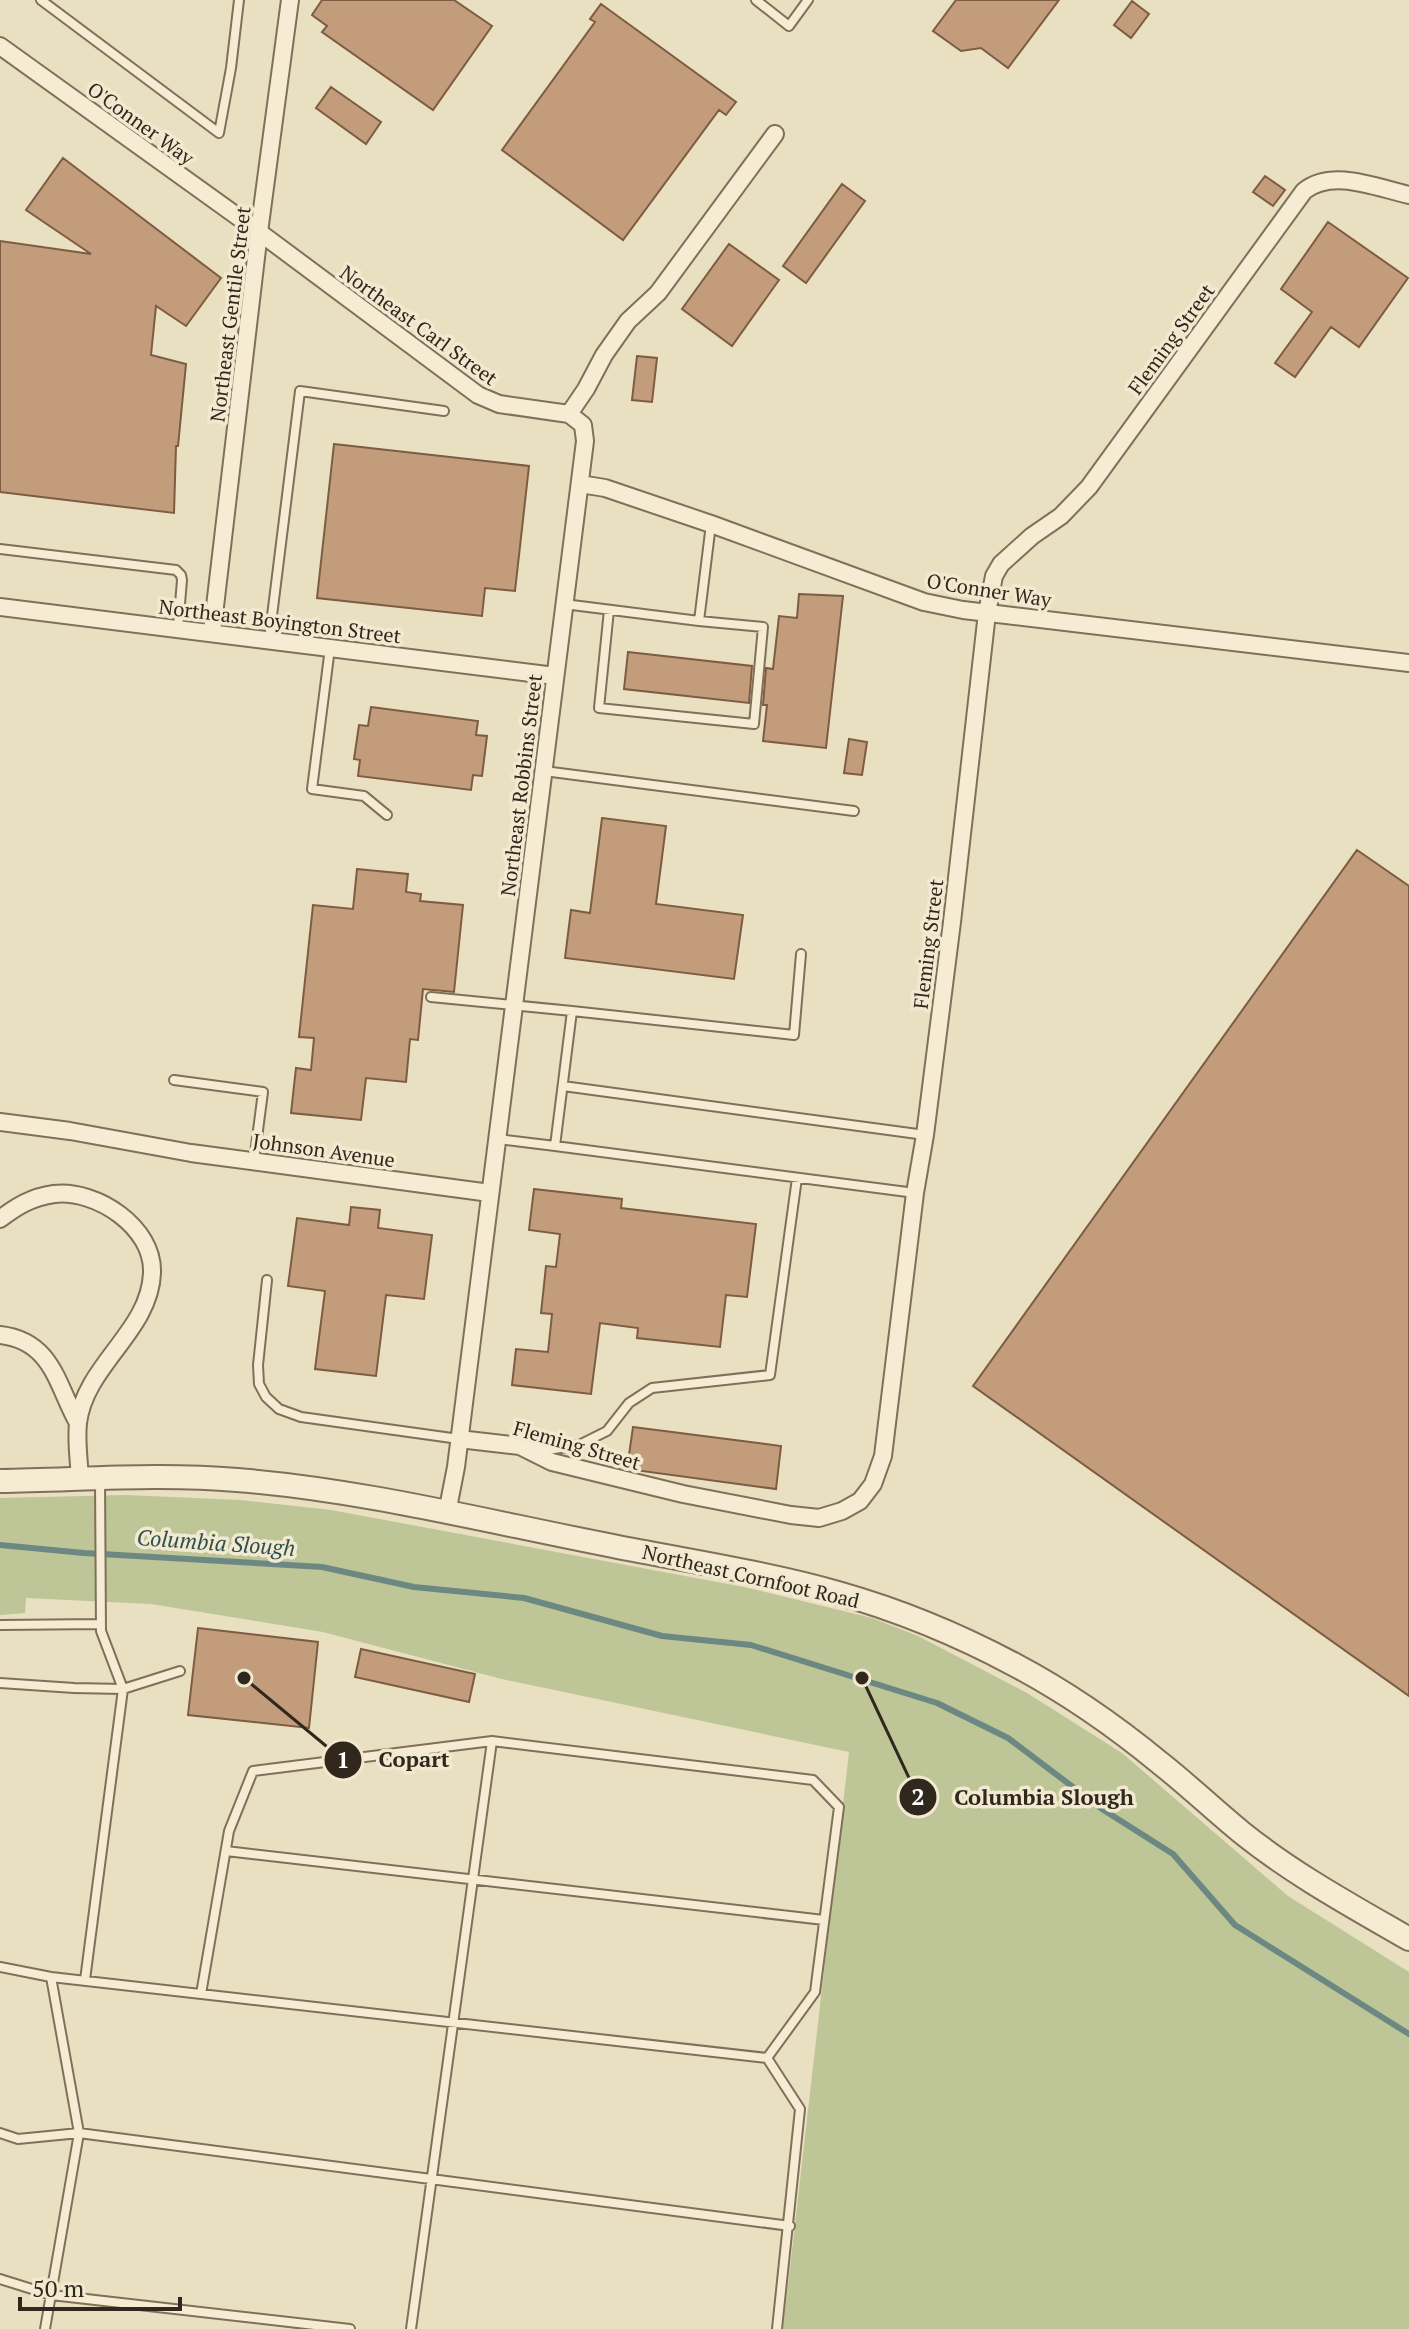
<svg xmlns="http://www.w3.org/2000/svg" width="1409" height="2329" viewBox="0 0 1409 2329" font-family="'PT Serif',serif">
	<style>
		.green { fill: #bec596 }
		.lines { fill: none; stroke-linecap: round; stroke-linejoin: round }
		.stream { stroke: #6c8882; stroke-width: 6 }
		.building { fill: #c39c7b; stroke: #7d5c43; stroke-width: 2 }
		.service-casing { stroke: #80705a; stroke-width: 12 }
		.minor-casing { stroke: #80705a; stroke-width: 20 }
		.tertiary-casing { stroke: #80705a; stroke-width: 26 }
		.service { stroke: #f5ecd3; stroke-width: 8 }
		.minor { stroke: #f5ecd3; stroke-width: 16 }
		.tertiary { stroke: #f5ecd3; stroke-width: 22 }
		.labels { text-anchor: middle; dominant-baseline: central; stroke-width: 7; stroke-linejoin: round; paint-order: stroke }
		.street-label { font-size: 20px; fill: #31281d; stroke: #f1e9d0 }
		.water-label { font-size: 22px; font-style: italic; fill: #2e504f; stroke: #f1e9d0 }
		.leader { fill: none; stroke: #31281d; stroke-width: 3 }
		.callout-dot { fill: #31281d; stroke: #f1e9d0; stroke-width: 3 }
		.mark-label { font-size: 24px; text-anchor: middle; font-weight: bold; fill: #fff }
		.callout-label { font-size: 22px; text-anchor: middle; font-weight: bold; fill: #31281d; stroke: #f1e9d0; stroke-width: 7; stroke-linejoin: round; paint-order: stroke }
	</style>
	<rect width="100%" height="100%" fill="#e9dfc1"/>
	<path class="green" d="M 126,1495 L 240,1500 L 331,1510 L 744,1587 L 872,1618 L 918,1636 L 1027,1693 L 1122,1753 L 1288,1896 L 1409,1972 L 1409,2329 L 783,2329 L 849,1752 L 502,1679 L 323,1632 L 151,1604 L 26,1598 L 25,1613 L 0,1615 L 0,1498 Z"/>
	<g class="lines">
		<path class="stream" d="M 0,1545 L 84,1553 L 322,1567 L 414,1587 L 524,1598 L 662,1636 L 751,1645 L 937,1703 L 1008,1738 L 1102,1809 L 1173,1854 L 1235,1925 L 1409,2034"/>
	</g>
	<path class="building" d="M 322,0 L 454,0 L 492,26 L 433,110 L 322,32 L 327,26 L 312,15 Z
		M 956,0 L 1059,0 L 1008,68 L 981,48 L 961,51 L 933,31 Z
		M 1132,1 L 1149,14 L 1131,38 L 1114,25 Z
		M 601,4 L 736,102 L 726,115 L 719,110 L 623,240 L 502,150 L 595,22 L 590,19 Z
		M 331,87 L 381,122 L 366,144 L 316,108 Z
		M 63,158 L 221,278 L 186,326 L 156,306 L 151,355 L 186,364 L 178,446 L 176,446 L 174,513 L 0,492 L 0,241 L 91,254 L 26,210 Z
		M 1265,176 L 1285,190 L 1273,206 L 1253,192 Z
		M 842,184 L 865,201 L 806,283 L 783,266 Z
		M 1328,222 L 1408,278 L 1359,347 L 1331,327 L 1295,377 L 1275,363 L 1312,312 L 1281,289 Z
		M 729,244 L 779,280 L 732,346 L 682,309 Z
		M 637,356 L 657,358 L 652,402 L 632,400 Z
		M 334,444 L 529,466 L 515,591 L 485,588 L 482,616 L 317,598 Z
		M 799,594 L 843,596 L 826,748 L 763,741 L 767,705 L 763,705 L 766,668 L 773,669 L 779,616 L 797,618 Z
		M 628,652 L 752,666 L 749,703 L 624,689 Z
		M 371,707 L 478,721 L 476,735 L 487,736 L 482,776 L 473,775 L 471,790 L 358,776 L 360,760 L 354,759 L 359,725 L 368,726 Z
		M 849,739 L 867,742 L 862,775 L 844,773 Z
		M 602,818 L 666,826 L 656,904 L 743,915 L 734,979 L 565,958 L 571,910 L 590,913 Z
		M 1357,850 L 1409,886 L 1409,1696 L 973,1386 Z
		M 357,869 L 408,874 L 406,892 L 421,894 L 420,901 L 463,905 L 454,992 L 423,989 L 418,1040 L 410,1039 L 406,1082 L 366,1078 L 361,1120 L 291,1113 L 296,1068 L 311,1070 L 314,1038 L 299,1037 L 313,905 L 353,909 Z
		M 534,1189 L 622,1199 L 621,1208 L 756,1224 L 747,1297 L 726,1295 L 720,1347 L 637,1338 L 638,1328 L 600,1323 L 591,1394 L 512,1385 L 516,1349 L 548,1352 L 552,1314 L 541,1313 L 546,1266 L 556,1267 L 560,1234 L 529,1230 Z
		M 351,1207 L 380,1210 L 378,1228 L 432,1235 L 424,1299 L 386,1295 L 376,1376 L 315,1369 L 325,1291 L 288,1286 L 297,1218 L 349,1225 Z
		M 633,1427 L 781,1446 L 776,1489 L 627,1469 Z
		M 198,1628 L 318,1642 L 309,1728 L 188,1715 Z
		M 361,1649 L 475,1674 L 469,1702 L 355,1677 Z"/>
	<g class="lines">
		<defs>
			<path id="service" d="M 41,0 L 219,133 L 231,68 L 239,0
				M 756,0 L 789,26 L 808,0
				M 0,549 L 176,570 L 181,575 L 182,580 L 178,628
				M 564,604 L 699,621 L 711,524
				M 609,610 L 599,708 L 754,724 L 763,627 L 699,621
				M 269,640 L 300,391 L 444,411
				M 330,648 L 312,789 L 364,796 L 387,815
				M 544,771 L 854,811
				M 431,997 L 572,1011 L 555,1146 L 498,1139
				M 572,1011 L 794,1035 L 801,954
				M 174,1080 L 263,1092 L 254,1161
				M 563,1086 L 925,1135
				M 555,1146 L 915,1193
				M 267,1280 L 258,1365 L 259,1384 L 266,1397 L 279,1409 L 301,1417 L 459,1439
				M 533,1447 L 554,1449 L 579,1445 L 607,1431 L 629,1403 L 652,1388 L 770,1375 L 797,1178
				M 0,1625 L 101,1624
				M 0,1683 L 74,1688 L 123,1689 L 101,1631 L 100,1480
				M 226,1851 L 824,1920
				M 0,1967 L 51,1977
				M 85,1980 L 123,1689 L 180,1671
				M 201,1994 L 229,1831 L 253,1771 L 492,1741 L 813,1780 L 839,1807 L 815,1992 L 767,2058
				M 767,2058 L 800,2109 L 777,2329
				M 0,2133 L 18,2139 L 79,2133 L 790,2226
				M 0,2279 L 51,2295 L 350,2329
				M 45,2329 L 79,2133 L 51,1977 L 767,2058
				M 411,2329 L 492,1741"/>
			<path id="minor" d="M 0,46 L 259,232 L 478,395 L 499,404 L 569,414
				M 569,414 L 586,389 L 604,355 L 628,321 L 658,293 L 775,134
				M 580,484 L 605,488 L 711,524 L 924,602 L 963,610 L 1409,663
				M 0,607 L 555,676
				M 212,632 L 259,232 L 290,0
				M 0,1122 L 70,1131 L 191,1153 L 490,1193
				M 0,1219 C 17,1206 32,1197 54,1194 C 96,1189 154,1227 152,1273 C 150,1331 85,1365 78,1423 C 76,1441 79,1461 80,1478
				M 0,1335 C 53,1341 57,1386 78,1423
				M 459,1439 L 520,1446 L 552,1462 L 683,1494 L 791,1515 L 819,1518 L 842,1511 L 860,1501 L 873,1484 L 883,1456 L 915,1193 L 925,1135 L 952,922 L 987,613 L 994,576 L 1001,564 L 1032,536 L 1061,516 L 1089,487 L 1304,191 C 1333,168 1377,188 1409,195
				M 447,1513 L 456,1467 L 585,441 L 583,425 L 569,414"/>
			<path id="tertiary" d="M 0,1481 C 79,1480 158,1473 237,1480 C 364,1490 489,1522 613,1546 C 688,1561 764,1572 838,1593 C 898,1610 959,1635 1015,1665 C 1066,1692 1115,1726 1160,1763 C 1188,1785 1214,1810 1241,1832 C 1293,1874 1352,1906 1409,1939"/>
		</defs>
		<use href="#service" class="service-casing"/>
		<use href="#minor" class="minor-casing"/>
		<use href="#tertiary" class="tertiary-casing"/>
		<use href="#service" class="service"/>
		<use href="#minor" class="minor"/>
		<use href="#tertiary" class="tertiary"/>
	</g>
	<g class="labels">
		<g class="street-label">
			<text transform="translate(141 123) rotate(36)">O'Conner Way</text>
			<text transform="translate(230 314) rotate(-83)">Northeast Gentile Street</text>
			<text transform="translate(419 325) rotate(36)">Northeast Carl Street</text>
			<text transform="translate(1171 339) rotate(-54)">Fleming Street</text>
			<text transform="translate(989 590) rotate(9)">O'Conner Way</text>
			<text transform="translate(280 621) rotate(7)">Northeast Boyington Street</text>
			<text transform="translate(521 785) rotate(-83)">Northeast Robbins Street</text>
			<text transform="translate(928 944) rotate(-83)">Fleming Street</text>
			<text transform="translate(324 1150) rotate(8)">Johnson Avenue</text>
			<text transform="translate(577 1445) rotate(16)">Fleming Street</text>
			<text transform="translate(751 1576) rotate(13)">Northeast Cornfoot Road</text>
		</g>
		<g class="water-label">
			<text transform="translate(216 1542) rotate(4)">Columbia Slough</text>
		</g>
	</g>
	<path class="leader" d="M244 1678L343 1760M862 1678L918 1797"/>
	<g class="callout-dot">
		<circle cx="244" cy="1678" r="8"/>
		<circle cx="862" cy="1678" r="8"/>
		<circle cx="343" cy="1760" r="20"/>
		<circle cx="918" cy="1797" r="20"/>
	</g>
	<g class="mark-label">
		<text x="343" y="1768">1</text>
		<text x="918" y="1805">2</text>
	</g>
	<g class="callout-label">
		<text x="414" y="1767">Copart</text>
		<text x="1044" y="1805">Columbia Slough</text>
	</g>
	<path d="M20 2297v12h160v-12" fill="none" stroke="#31281d" stroke-width="4"/>
	<text x="32" y="2297" font-size="24" fill="#31281d" stroke="#f1e9d0" stroke-width="6" paint-order="stroke">50 m</text>
</svg>
